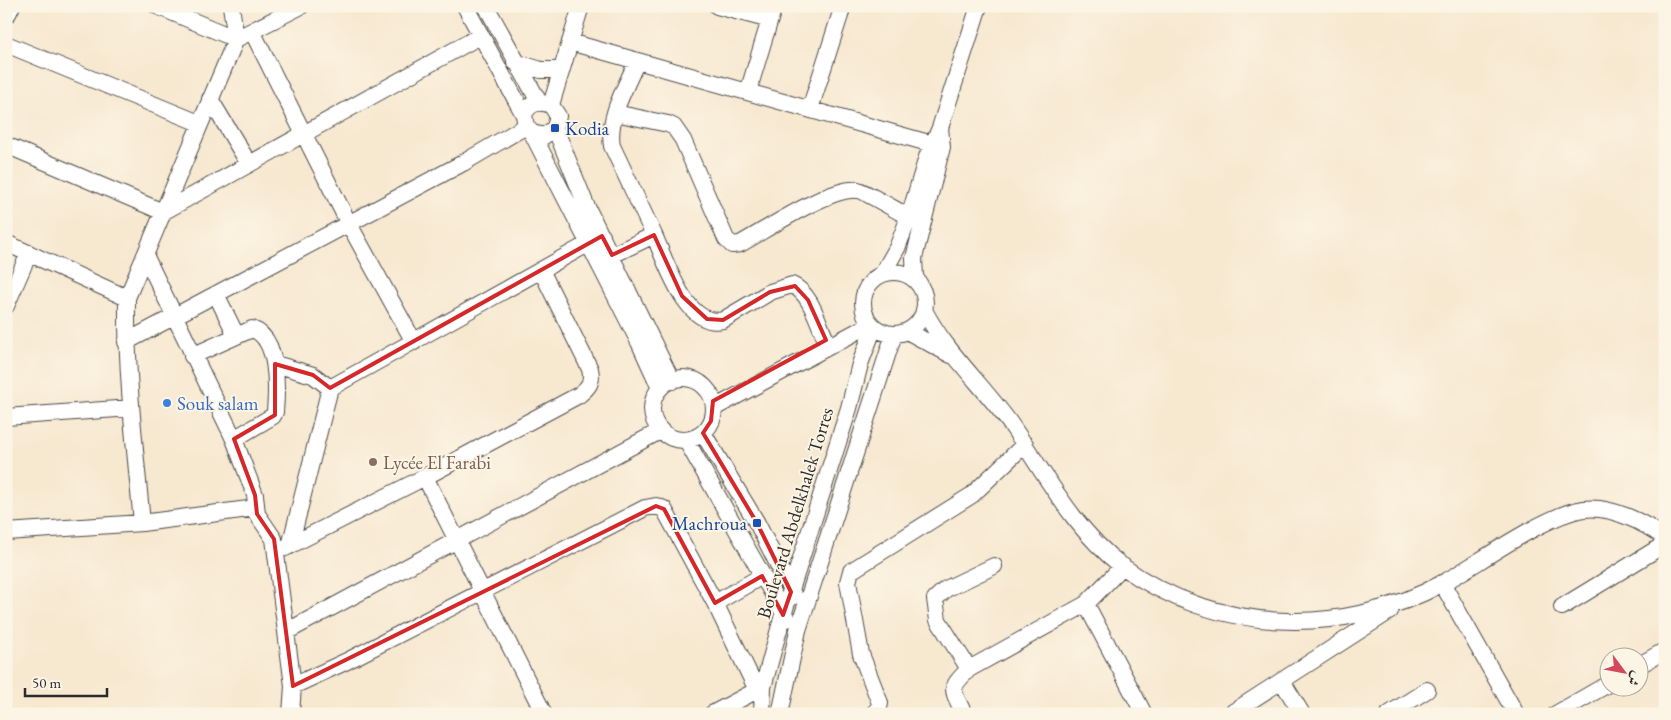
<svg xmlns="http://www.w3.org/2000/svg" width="1671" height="720" viewBox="0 0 1671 720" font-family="'EB Garamond',Amiri,serif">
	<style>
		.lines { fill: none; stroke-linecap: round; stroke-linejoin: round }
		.minor-casing { stroke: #4a4744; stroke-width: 18 }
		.major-casing { stroke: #4a4744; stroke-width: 23 }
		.minor { stroke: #fff; stroke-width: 16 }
		.major { stroke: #fff; stroke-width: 21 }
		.marked { fill: none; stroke: #d62828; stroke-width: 4; stroke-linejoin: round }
		.transit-dot { fill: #1a4fb4; stroke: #fcf5e5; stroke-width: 2 }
		.shop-dot { fill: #3f7fe0; stroke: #fcf5e5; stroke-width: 2 }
		.education-dot { fill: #8d6e63; stroke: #fcf5e5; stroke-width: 2 }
		.labels { text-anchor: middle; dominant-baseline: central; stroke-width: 4; stroke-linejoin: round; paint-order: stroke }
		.transit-label { font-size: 19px; fill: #164399; stroke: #fcf5e5; text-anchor: start }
		.shop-label { font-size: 19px; fill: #366cbe; stroke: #fcf5e5; text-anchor: start }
		.education-label { font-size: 19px; fill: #785e54; stroke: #fcf5e5; text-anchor: start }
		.street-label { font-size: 19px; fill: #2b2b2b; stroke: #fcf5e5 }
	</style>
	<rect width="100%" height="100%" fill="#fcf5e5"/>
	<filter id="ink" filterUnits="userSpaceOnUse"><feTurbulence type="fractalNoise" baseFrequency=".02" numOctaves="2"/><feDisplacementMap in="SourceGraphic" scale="10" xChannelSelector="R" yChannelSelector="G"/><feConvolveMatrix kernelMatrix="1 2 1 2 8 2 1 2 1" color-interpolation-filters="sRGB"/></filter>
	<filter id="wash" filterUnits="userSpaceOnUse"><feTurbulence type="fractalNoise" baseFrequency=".0096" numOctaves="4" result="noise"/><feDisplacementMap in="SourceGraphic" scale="20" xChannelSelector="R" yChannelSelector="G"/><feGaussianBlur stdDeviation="1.12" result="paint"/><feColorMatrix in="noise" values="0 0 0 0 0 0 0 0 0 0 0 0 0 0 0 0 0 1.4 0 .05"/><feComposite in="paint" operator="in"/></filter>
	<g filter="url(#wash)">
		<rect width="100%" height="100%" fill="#f7e8d0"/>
	</g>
	<g filter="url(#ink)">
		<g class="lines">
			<defs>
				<path id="minor" d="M 157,6 L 236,39 L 301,6
					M 465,6 L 524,115
					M 486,6 L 539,102
					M 717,6 L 770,20
					M 252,31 L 349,224 L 414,342
					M 570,42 L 932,144
					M 6,44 L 199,123
					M 515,62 L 541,70 L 561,70
					M 748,92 L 774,6
					M 210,99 L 249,164
					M 551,105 L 581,6
					M 810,109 L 843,6
					M 615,113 L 668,124 L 674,127 L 683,140 L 726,239 L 732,245 L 740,244 C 766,230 831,186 858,190 C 862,190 901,213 909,217
					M 555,128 L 586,205 L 672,381
					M 532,133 L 544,136 L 555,128 L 558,116 L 551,105 C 539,100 529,103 524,115 L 526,126 L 532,133 L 639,342 L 660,388
					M 6,145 L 163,212 L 480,36
					M 654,235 C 666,261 686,329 723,320 L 770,292 L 792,285 C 811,293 818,323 826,340
					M 6,243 L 127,298
					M 145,255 L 234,439 L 255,495 L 257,514 L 274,539 L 293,686 L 291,714
					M 612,255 L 654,235 L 612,146 C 607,117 626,87 637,61
					M 541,270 L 590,369 C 593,382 589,387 579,395 L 425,477 L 544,714
					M863 303a31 31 0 1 1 62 0a31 31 0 1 1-62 0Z
					M 883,273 L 897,248 L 909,217 L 927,157 L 940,128 L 979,6
					M 920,285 L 915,277 L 914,258 L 942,147 L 940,128
					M 216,294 L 236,335
					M 6,306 L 29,253
					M 924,310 C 946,353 985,387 1012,426 C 1045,474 1075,531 1122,566 C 1215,634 1343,638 1443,583 C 1479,563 1546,514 1584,509 C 1610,505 1645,523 1665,538
					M 907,331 L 951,355
					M 126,342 L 463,163 L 526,126
					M 192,356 L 252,329 C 279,338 277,388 275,412 L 273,416 L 234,439
					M 275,364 L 313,375 L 330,388
					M652 409a31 31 0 1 1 62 0a31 31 0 1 1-62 0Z
					M 714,408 L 871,324
					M 6,417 L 131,408
					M 703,433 L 757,523 L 794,596
					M 686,440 L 787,619
					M 142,523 C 135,448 126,373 127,298 L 236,39 L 231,6
					M 6,532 L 142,523 L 256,508
					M 290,546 L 330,388 L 602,236
					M 285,548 L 425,477
					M 1442,583 L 1516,714
					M 715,603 L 757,690
					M 1086,604 L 1144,714
					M 1562,607 L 1665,544
					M 286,632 L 660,431
					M 1638,666 L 1664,651
					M 969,669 L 938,620 L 935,599 L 946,589 L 994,566
					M 1282,681 L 1302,714
					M 293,686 L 347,661 L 645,508 L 656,506 L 664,509 L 715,603 L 762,576
					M 712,714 L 763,687
					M 762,714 L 763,687 L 783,615 L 849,408 L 860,364 L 874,327
					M 780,714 L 798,630 L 894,334
					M 873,714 L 879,708 L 880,703 L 861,654 L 848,582 L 851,571 L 972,495 L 1025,444
					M 964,714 C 952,688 948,690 969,669 L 1086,604 L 1123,566
					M 1230,714 L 1390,611
					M 1389,714 L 1427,690
					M 1556,714 L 1608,684"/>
				<path id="major" d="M 6,12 L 9,6"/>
			</defs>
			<use href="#minor" class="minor-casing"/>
			<use href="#major" class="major-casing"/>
			<use href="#minor" class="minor"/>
			<use href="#major" class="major"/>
		</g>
	</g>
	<path class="marked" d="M 654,235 L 682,296 L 707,319 L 723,320 L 770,292 L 795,286 L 808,300 L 826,340 L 713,401 L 711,421 L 703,433 L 757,523 L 791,592 L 783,615 L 762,576 L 715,603 L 664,509 L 656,506 L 293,686 L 274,539 L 257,514 L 255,495 L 234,439 L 275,415 L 275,364 L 313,375 L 330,388 L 602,236 L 612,255 Z"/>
	<g class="transit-dot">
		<rect x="550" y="123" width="10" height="10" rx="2.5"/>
		<rect x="752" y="518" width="10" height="10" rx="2.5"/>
	</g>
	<circle class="shop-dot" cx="167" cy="403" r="5"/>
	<circle class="education-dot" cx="373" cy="462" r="5"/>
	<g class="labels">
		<g class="transit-label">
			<text x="565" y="128">Kodia</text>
			<text x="747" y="523" text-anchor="end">Machroua</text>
		</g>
		<g class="shop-label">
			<text x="177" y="403">Souk salam</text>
		</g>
		<g class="education-label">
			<text x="383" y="462">Lycée El Farabi</text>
		</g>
		<g class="street-label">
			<text transform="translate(795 513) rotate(-73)">Boulevard Abdelkhalek Torres</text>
		</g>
	</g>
	<rect width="1671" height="720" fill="none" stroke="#fcf5e5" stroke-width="25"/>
	<g transform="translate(1624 672) rotate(122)"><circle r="24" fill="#fcf5e5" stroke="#a8a49b"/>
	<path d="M0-4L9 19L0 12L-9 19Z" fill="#d1495b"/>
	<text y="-8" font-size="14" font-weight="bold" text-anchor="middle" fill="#2b2b2b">ش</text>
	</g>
	<path d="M25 688v8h82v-8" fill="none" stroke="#2b2b2b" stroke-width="2.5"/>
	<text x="32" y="688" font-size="15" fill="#2b2b2b" stroke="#fcf5e5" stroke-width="4" paint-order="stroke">50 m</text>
</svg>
